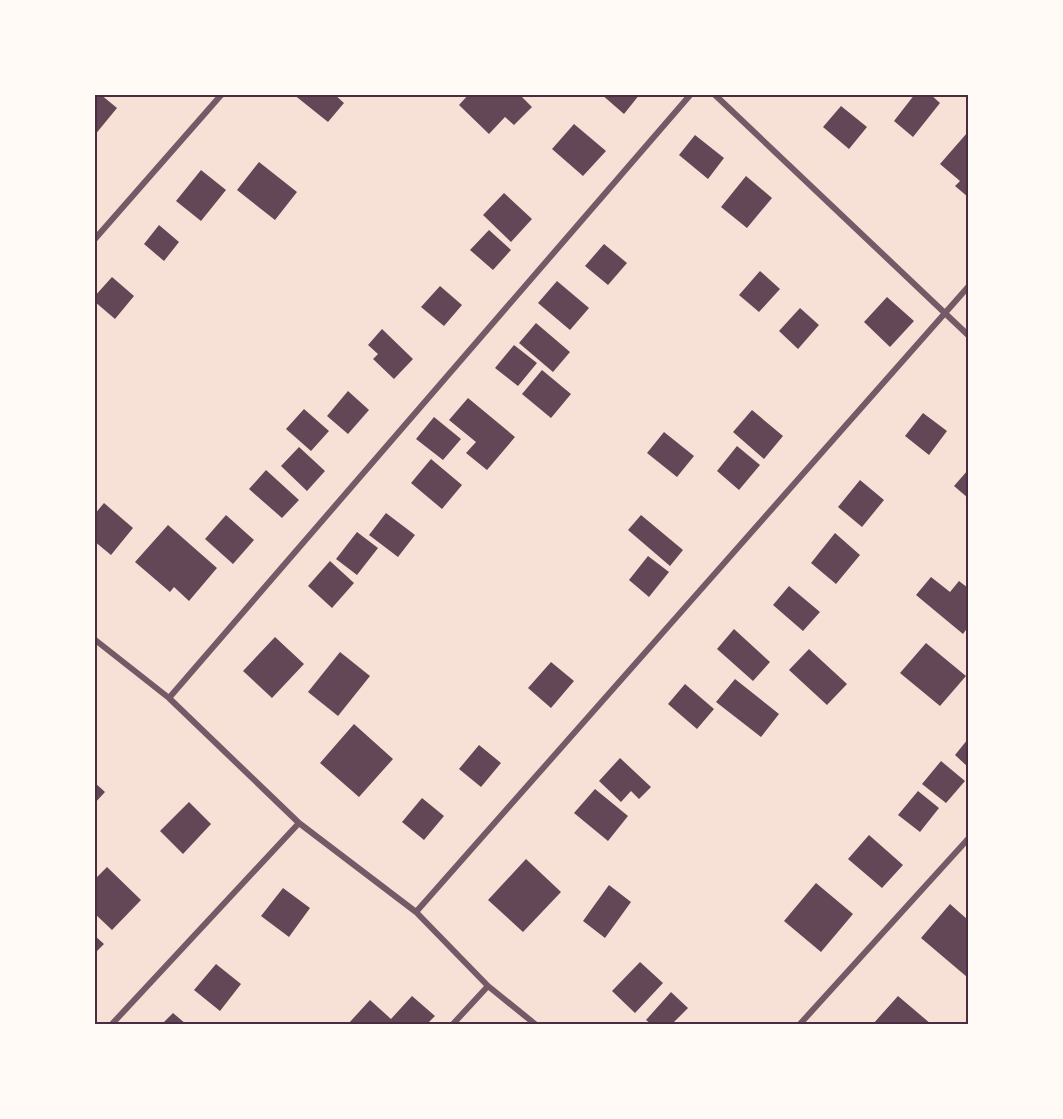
<svg xmlns="http://www.w3.org/2000/svg" width="1063" height="1119" viewBox="0 0 1063 1119" font-family="'IBM Plex Sans',sans-serif">
	<style>
		.building { fill: #644757 }
		.lines { fill: none; stroke-linecap: round; stroke-linejoin: round }
		.minor { stroke: #755966; stroke-width: 6 }
		.neatline { fill: none; stroke: #4a2c40; stroke-width: 2 }
	</style>
	<rect width="100%" height="100%" fill="#f7e1d7"/>
	<path class="building" d="M 94,94 L 100,94 L 117,108 L 94,136 Z
		M 293,94 L 334,94 L 344,103 L 328,122 Z
		M 469,94 L 519,94 L 532,107 L 514,125 L 505,117 L 489,134 L 459,105 Z
		M 601,94 L 640,94 L 624,114 Z
		M 915,94 L 930,94 L 940,103 L 913,137 L 894,121 Z
		M 841,106 L 867,127 L 849,149 L 823,127 Z
		M 574,124 L 606,151 L 583,176 L 552,149 Z
		M 967,133 L 968,134 L 968,197 L 955,186 L 960,181 L 940,164 Z
		M 695,135 L 724,158 L 708,179 L 679,155 Z
		M 259,162 L 297,192 L 275,220 L 237,190 Z
		M 201,170 L 226,190 L 201,221 L 176,201 Z
		M 746,176 L 772,198 L 747,228 L 721,207 Z
		M 504,193 L 532,219 L 511,242 L 483,215 Z
		M 159,225 L 179,242 L 164,261 L 144,244 Z
		M 489,230 L 511,250 L 493,270 L 470,250 Z
		M 604,244 L 627,263 L 608,285 L 585,266 Z
		M 760,271 L 780,289 L 759,312 L 739,295 Z
		M 112,277 L 134,296 L 115,319 L 94,301 L 94,297 Z
		M 557,281 L 589,308 L 570,330 L 538,303 Z
		M 440,286 L 462,305 L 444,326 L 421,307 Z
		M 887,297 L 914,321 L 890,347 L 864,322 Z
		M 800,308 L 819,325 L 798,349 L 779,331 Z
		M 536,323 L 570,352 L 553,372 L 519,343 Z
		M 382,329 L 413,359 L 394,379 L 373,359 L 378,354 L 368,345 Z
		M 514,345 L 537,363 L 518,386 L 495,368 Z
		M 542,370 L 571,394 L 551,418 L 522,394 Z
		M 348,391 L 369,410 L 348,434 L 327,416 Z
		M 468,398 L 515,437 L 487,470 L 466,453 L 476,442 L 449,420 Z
		M 304,409 L 329,431 L 311,451 L 286,429 Z
		M 752,410 L 783,436 L 764,459 L 733,432 Z
		M 923,413 L 947,431 L 929,455 L 905,436 Z
		M 434,417 L 461,439 L 443,460 L 416,439 Z
		M 664,432 L 694,456 L 677,477 L 647,453 Z
		M 737,446 L 760,465 L 739,490 L 717,471 Z
		M 299,447 L 325,471 L 307,491 L 281,466 Z
		M 431,459 L 462,485 L 442,509 L 411,483 Z
		M 266,470 L 299,500 L 282,518 L 249,489 Z
		M 968,470 L 968,498 L 954,486 Z
		M 860,480 L 884,500 L 862,527 L 838,507 Z
		M 104,503 L 133,528 L 111,555 L 94,541 L 94,515 Z
		M 386,513 L 415,535 L 398,557 L 369,535 Z
		M 226,515 L 254,540 L 233,564 L 205,539 Z
		M 641,515 L 683,550 L 670,566 L 628,530 Z
		M 168,525 L 217,568 L 189,601 L 174,587 L 170,592 L 135,562 Z
		M 357,532 L 378,548 L 357,575 L 336,559 Z
		M 835,533 L 860,555 L 836,584 L 811,563 Z
		M 648,556 L 669,572 L 649,597 L 629,580 Z
		M 330,561 L 354,583 L 332,608 L 308,586 Z
		M 931,577 L 950,592 L 959,581 L 968,588 L 968,627 L 963,634 L 916,595 Z
		M 789,586 L 820,612 L 803,631 L 773,605 Z
		M 734,629 L 770,662 L 753,681 L 717,649 Z
		M 275,637 L 304,664 L 272,698 L 243,671 Z
		M 926,643 L 966,676 L 940,706 L 900,673 Z
		M 809,649 L 847,684 L 827,705 L 789,670 Z
		M 340,652 L 370,676 L 338,716 L 308,692 Z
		M 551,662 L 574,681 L 551,708 L 528,688 Z
		M 735,679 L 779,714 L 761,737 L 716,702 Z
		M 685,684 L 714,709 L 697,729 L 668,704 Z
		M 354,724 L 393,759 L 359,797 L 320,763 Z
		M 968,739 L 968,767 L 955,755 Z
		M 479,745 L 501,763 L 481,787 L 459,769 Z
		M 620,758 L 651,787 L 639,799 L 631,791 L 621,802 L 599,781 Z
		M 941,761 L 965,781 L 946,803 L 922,784 Z
		M 94,782 L 105,792 L 94,804 Z
		M 595,789 L 628,816 L 608,841 L 574,813 Z
		M 918,791 L 939,808 L 920,832 L 898,815 Z
		M 422,798 L 444,816 L 424,840 L 402,822 Z
		M 189,802 L 211,824 L 183,854 L 160,831 Z
		M 869,835 L 903,865 L 882,888 L 848,859 Z
		M 526,859 L 561,892 L 523,932 L 488,900 Z
		M 107,867 L 141,900 L 112,930 L 94,913 L 94,880 Z
		M 816,883 L 853,914 L 821,952 L 784,921 Z
		M 609,885 L 631,902 L 605,938 L 583,921 Z
		M 283,888 L 310,908 L 289,937 L 261,916 Z
		M 950,904 L 968,920 L 967,977 L 921,938 Z
		M 94,935 L 104,944 L 94,954 Z
		M 640,962 L 663,983 L 635,1013 L 612,991 Z
		M 216,964 L 241,984 L 220,1011 L 194,990 Z
		M 671,992 L 688,1008 L 672,1024 L 651,1024 L 646,1020 Z
		M 412,996 L 435,1016 L 427,1024 L 348,1024 L 370,1000 L 391,1019 Z
		M 898,996 L 931,1024 L 873,1024 Z
		M 173,1013 L 186,1024 L 162,1024 Z"/>
	<g class="lines">
		<path class="minor" d="M 714,94 L 968,335
			M 94,240 L 222,94
			M 94,639 L 169,698 L 299,823 L 416,912 L 488,986 L 535,1024
			M 169,698 L 691,94
			M 416,912 L 968,287
			M 112,1024 L 299,823
			M 453,1024 L 488,986
			M 800,1024 L 968,839"/>
	</g>
	<rect width="1063" height="1119" fill="none" stroke="#fffaf5" stroke-width="192"/>
	<rect x="96" y="96" width="871" height="927" class="neatline"/>
</svg>
